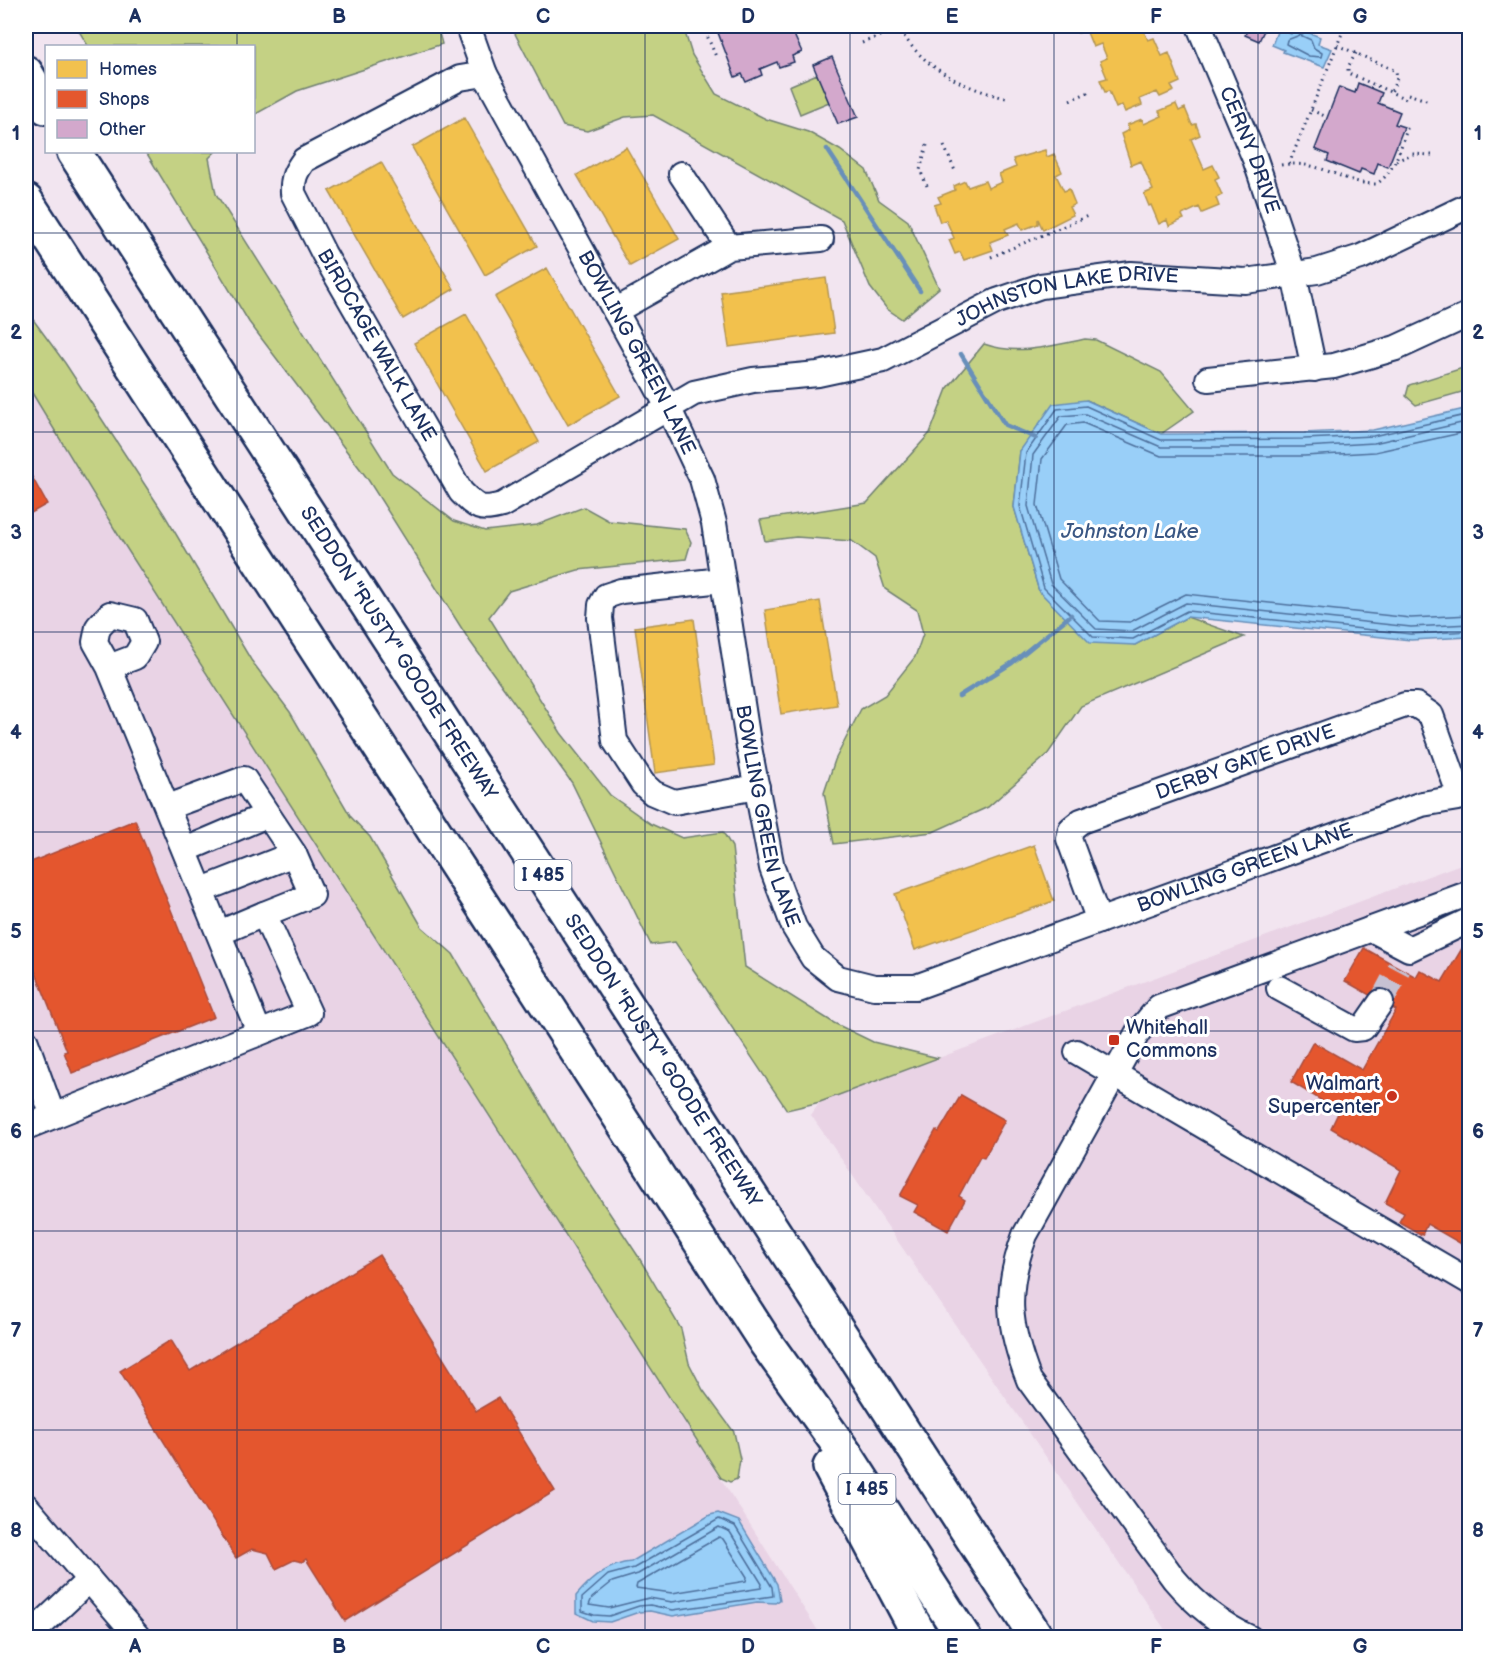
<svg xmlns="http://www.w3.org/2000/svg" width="1495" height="1663" viewBox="0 0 1495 1663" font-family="'Balsamiq Sans',sans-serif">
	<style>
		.built { fill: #e9d3e5 }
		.green { fill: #c4d184; stroke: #708071; stroke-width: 1.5 }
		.water { fill: #99cff8; stroke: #678fba; stroke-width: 1.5 }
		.homes { fill: #f2c14e; stroke: #b29553; stroke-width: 1.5 }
		.shops { fill: #e4572e; stroke: #a84b3c; stroke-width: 1.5 }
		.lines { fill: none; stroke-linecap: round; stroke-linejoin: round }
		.shore { stroke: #4d6f9c; stroke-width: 1.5 }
		.stream { stroke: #678fba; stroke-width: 4.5 }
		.building { fill: #d3a8cc; stroke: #1b2f5e; stroke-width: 1.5 }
		.minor-tunnel { stroke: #c7c1d3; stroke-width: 24; stroke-dasharray: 24 12; stroke-linecap: butt }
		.minor-casing { stroke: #1b2f5e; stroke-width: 28 }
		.highway-casing { stroke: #1b2f5e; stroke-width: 38 }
		.path { stroke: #1b2f5e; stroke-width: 3; stroke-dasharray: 1.5 4.5; stroke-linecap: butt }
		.minor { stroke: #fff; stroke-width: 24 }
		.highway { stroke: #fff; stroke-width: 33 }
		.grid { fill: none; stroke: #1b2f5e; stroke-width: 1.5; stroke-opacity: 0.55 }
		.poi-dot { fill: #c8321e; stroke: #fff; stroke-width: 2 }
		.labels { text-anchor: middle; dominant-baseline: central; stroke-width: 6; stroke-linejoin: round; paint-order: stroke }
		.shield { fill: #fff; stroke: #5f6d8e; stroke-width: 1.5 }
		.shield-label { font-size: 18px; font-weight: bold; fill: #1b2f5e }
		.street-label { font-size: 20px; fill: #1b2f5e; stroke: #fff }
		.poi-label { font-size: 20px; fill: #1b2f5e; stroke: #fff; text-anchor: start }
		.water-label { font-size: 21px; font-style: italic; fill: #3a5784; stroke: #fff }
		.neatline { fill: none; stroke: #1b2f5e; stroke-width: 2 }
		.grid-label { font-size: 20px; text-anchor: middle; font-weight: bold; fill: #1b2f5e }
	</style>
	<rect width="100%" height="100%" fill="#f2e5f0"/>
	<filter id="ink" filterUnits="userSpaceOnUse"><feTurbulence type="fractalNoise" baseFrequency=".0167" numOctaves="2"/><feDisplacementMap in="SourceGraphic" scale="12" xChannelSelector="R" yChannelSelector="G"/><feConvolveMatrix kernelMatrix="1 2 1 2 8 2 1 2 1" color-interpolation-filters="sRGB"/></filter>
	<g filter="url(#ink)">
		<path class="built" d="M 26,383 L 120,539 L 822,1637 L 26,1637 Z
			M 1469,861 L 1469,1637 L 1170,1637 L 811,1115 L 820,1102 Z"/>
		<path class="green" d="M 76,26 L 437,26 L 442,44 L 297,91 L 254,115 L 254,46 L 88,46 Z
			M 511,26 L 683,26 L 692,55 L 716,94 L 766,119 L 808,132 L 840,150 L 866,170 L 879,200 L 908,221 L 939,288 L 902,319 L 887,309 L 870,287 L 842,220 L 653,115 L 625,117 L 587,131 L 563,126 Z
			M 817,74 L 829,102 L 800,114 L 789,86 Z
			M 146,152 L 215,152 L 209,158 L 216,194 L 392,473 L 454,521 L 485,531 L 537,525 L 584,507 L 609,521 L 685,529 L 691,542 L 686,559 L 578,570 L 509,591 L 489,617 L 561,733 L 610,795 L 651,824 L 682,838 L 723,832 L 732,847 L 745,967 L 834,1023 L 873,1042 L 938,1058 L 820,1102 L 787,1110 L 675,942 L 651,945 L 572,783 L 469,640 L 367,478 L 249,322 Z
			M 26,310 L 65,363 L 164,514 L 251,660 L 290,712 L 351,817 L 370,837 L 422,927 L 453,954 L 575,1161 L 638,1256 L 681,1329 L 689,1363 L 703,1390 L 734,1432 L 740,1459 L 737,1479 L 730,1482 L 721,1478 L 120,538 L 26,383 Z
			M 1085,339 L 1096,340 L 1161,372 L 1194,411 L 1161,434 L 1087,400 L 1020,451 L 1014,507 L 1039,591 L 1135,645 L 1187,617 L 1244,637 L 1081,706 L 1047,755 L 988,807 L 933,832 L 834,844 L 824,793 L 835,760 L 861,709 L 885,695 L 915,657 L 923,634 L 917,610 L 885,589 L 875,558 L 852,541 L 796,537 L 765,541 L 760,520 L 867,503 L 930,433 L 947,389 L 984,344 C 1018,356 1051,346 1085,339 Z
			M 1469,366 L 1469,390 L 1416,405 L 1406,396 L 1409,385 Z"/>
		<path class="water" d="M 1294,27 L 1320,37 L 1318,44 L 1332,49 L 1324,67 L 1283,52 L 1284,50 L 1272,45 L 1278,29 L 1291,34 Z
			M 1086,400 L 1161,434 L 1304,433 L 1373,430 L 1469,408 L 1469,637 L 1411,640 L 1187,617 L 1135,645 L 1090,643 L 1039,591 L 1014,507 L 1020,451 L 1053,404 Z
			M 718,1513 L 739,1521 L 777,1584 L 780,1600 L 775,1603 L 757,1602 L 673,1616 L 650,1611 L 639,1612 L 610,1622 L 593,1621 L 576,1613 L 576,1596 C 590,1579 609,1564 631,1562 L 710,1515 Z"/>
		<path class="homes" d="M 1075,26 L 1145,26 L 1142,27 L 1148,40 L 1154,38 L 1162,56 L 1169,53 L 1180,82 L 1171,86 L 1174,91 L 1160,97 L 1157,92 L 1140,99 L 1142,105 L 1125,112 L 1122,105 L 1116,108 L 1109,91 L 1105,92 L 1100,80 L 1107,78 L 1100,61 L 1107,58 L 1101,44 L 1093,47 L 1086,30 L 1078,33 Z
			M 1176,104 L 1179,111 L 1185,108 L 1192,125 L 1196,124 L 1200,135 L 1191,139 L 1204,169 L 1213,165 L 1219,177 L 1215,179 L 1222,195 L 1216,198 L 1219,206 L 1202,213 L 1199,207 L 1182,215 L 1184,219 L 1169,226 L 1167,220 L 1159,224 L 1151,205 L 1149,206 L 1144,194 L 1153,190 L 1141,161 L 1131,165 L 1121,134 L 1129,130 L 1127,125 L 1142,119 L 1144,124 L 1162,116 L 1159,111 Z
			M 464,118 L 537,246 L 485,275 L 412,147 Z
			M 626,147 L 679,239 L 630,266 L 577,175 Z
			M 1045,150 L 1047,157 L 1054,154 L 1062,172 L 1056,175 L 1064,191 L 1069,189 L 1075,204 L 1069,207 L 1073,215 L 1043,230 L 1038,219 L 1038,224 L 1022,230 L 1019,223 L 1005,229 L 1008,235 L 990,242 L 993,250 L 964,260 L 960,252 L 955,254 L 949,240 L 954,238 L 946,220 L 940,222 L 934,205 L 941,203 L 938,197 L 955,190 L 954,186 L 965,181 L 968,187 L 985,181 L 988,188 L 1002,182 L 999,174 L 1016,167 L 1013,159 Z
			M 381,162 L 454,289 L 403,319 L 329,191 Z
			M 547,268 L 620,396 L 568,425 L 495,297 Z
			M 826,278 L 834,333 L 729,347 L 721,292 Z
			M 466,314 L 539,442 L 487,471 L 414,343 Z
			M 820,601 L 837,705 L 781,714 L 765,610 Z
			M 694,619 L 714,765 L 655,773 L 635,627 Z
			M 1034,845 L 1054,901 L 915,950 L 895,894 Z"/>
		<path class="shops" d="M 26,466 L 47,504 L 26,516 Z
			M 135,820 L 214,1017 L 72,1073 L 64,1052 L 67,1051 L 26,948 L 26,864 Z
			M 1470,935 L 1470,1249 L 1427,1224 L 1422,1235 L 1399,1222 L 1404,1213 L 1385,1203 L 1401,1170 L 1331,1128 L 1339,1111 L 1291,1082 L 1313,1042 L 1362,1070 L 1396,1010 L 1345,981 L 1364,948 L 1416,977 L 1420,970 L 1442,982 Z
			M 961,1095 L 1005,1120 L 984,1158 L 980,1157 L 959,1196 L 965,1200 L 948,1231 L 914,1212 L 918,1205 L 900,1196 L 936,1130 L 939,1132 Z
			M 379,1255 L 476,1411 L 498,1398 L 555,1491 L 345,1621 L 306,1559 L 302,1562 L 294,1560 L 276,1569 L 268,1553 L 252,1549 L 236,1558 L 120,1371 L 171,1340 L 190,1371 Z"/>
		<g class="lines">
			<path class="shore" d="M 1300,35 L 1311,40 L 1314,48 L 1322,53 L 1321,57 L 1309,56 L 1286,44 L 1287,40 Z
				M 1470,414 L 1373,436 L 1304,439 L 1161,440 L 1086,406 L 1057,409 L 1026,453 L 1020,506 L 1044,588 L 1093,637 L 1133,639 L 1187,611 L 1411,634 L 1470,631
				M 1470,421 L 1374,443 L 1304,447 L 1161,447 L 1085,414 L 1061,416 L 1033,455 L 1028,506 L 1051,584 L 1096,629 L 1132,631 L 1186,603 L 1411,627 L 1470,624
				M 1470,431 L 1375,452 L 1304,456 L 1161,456 L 1083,423 L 1067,425 L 1042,459 L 1037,505 L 1059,579 L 1100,621 L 1130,622 L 1186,594 L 1411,618 L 1470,615
				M 719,1519 L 735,1526 L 772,1587 L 773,1596 L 673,1610 L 650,1605 L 639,1606 L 609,1616 L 594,1615 L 582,1611 L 582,1598 L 608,1575 L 634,1568 Z
				M 719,1527 L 730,1532 L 762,1584 L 761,1588 L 672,1602 L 649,1598 L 609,1608 L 589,1605 L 592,1598 L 612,1582 L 638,1574 Z
				M 719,1537 L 723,1539 L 747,1577 L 746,1581 L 672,1593 L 636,1588 L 637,1584 Z"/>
			<path class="stream" d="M 827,149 L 920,291
				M 961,354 L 1005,425 L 1036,438
				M 959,696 L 1012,663 L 1071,615"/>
		</g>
		<path class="building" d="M 725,26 L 793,26 L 797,33 L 794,35 L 802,52 L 792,56 L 794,62 L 779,67 L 777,62 L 760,69 L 762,75 L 746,82 L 742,74 L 735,77 L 717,30 Z
			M 1249,26 L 1266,26 L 1259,41 L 1245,35 Z
			M 832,57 L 858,117 L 838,124 L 813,65 Z
			M 1358,83 L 1382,93 L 1378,103 L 1400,112 L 1395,124 L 1404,127 L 1388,167 L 1378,163 L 1374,174 L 1361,169 L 1359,174 L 1327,161 L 1329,155 L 1315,149 L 1339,87 L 1355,93 Z"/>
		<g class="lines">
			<path class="minor-tunnel" d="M 1381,1002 L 1399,968"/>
			<defs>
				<g id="minor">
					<path id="s1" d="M 1199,26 L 1255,159 L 1294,275 L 1314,369"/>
					<path id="s2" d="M 470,32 L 485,74 L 668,407 L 702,479 L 714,523 L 748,742 L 772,868 L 794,927 L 813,958 L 838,978 L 874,987 L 916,987 L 1422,804 L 1470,796"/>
					<path id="s3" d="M 485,74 L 460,78 L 304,160 C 296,171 292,178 293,193 L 324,254 L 461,492 C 477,508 480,511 502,505 L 694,393 L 753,380 L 818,374 L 883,360 L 997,301 L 1041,286 L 1131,274 L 1245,281 L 1317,271 L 1361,257 L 1470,205"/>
					<path d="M 681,174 L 729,247"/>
					<path d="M 615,311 L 729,247 L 821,239"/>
					<path d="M 1208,379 L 1334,366 L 1396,348 L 1470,314"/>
					<path d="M 722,580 L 621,591 L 606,596 L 601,605 L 600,618 L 615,741 L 643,784 L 653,793 L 674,802 L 757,787"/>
					<path d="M 109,667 L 135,657 L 144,642 L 135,620 L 110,614 L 98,627 L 95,642 L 109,667 L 259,1032"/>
					<path d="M 185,850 L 267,815"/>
					<path d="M 202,890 L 294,854"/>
					<path id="s4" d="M 1099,921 L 1069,839 L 1071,829 L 1081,821 L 1405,705 L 1416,705 L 1431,715 L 1460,796"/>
					<path d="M 1371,929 L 1409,949 L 1470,920"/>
					<path d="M 219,933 L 264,914"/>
					<path d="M 1279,988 L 1354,1029 L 1363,1028 L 1381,1002"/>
					<path d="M 26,1042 L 53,1116"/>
					<path d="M 1077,1052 L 1470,1282"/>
					<path d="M 26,1127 L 309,1013 L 264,914 L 312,895 L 294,854 L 244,779 L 168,807"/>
					<path d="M 26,1506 L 139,1638"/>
					<path d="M 27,1638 L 89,1580"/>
					<path d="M 1250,1638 C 1219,1624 1196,1605 1174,1579 L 1029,1380 C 1008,1326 1004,1292 1025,1235 L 1138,1032 L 1159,1007 L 1470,893"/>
				</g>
				<g id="highway">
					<path d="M 26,73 L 46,107"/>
					<path id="s5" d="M 74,152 L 1037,1638"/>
					<path d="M 26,201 L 766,1343 L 846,1455 L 964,1638"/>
					<path d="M 830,1467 L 921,1638"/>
				</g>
			</defs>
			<use href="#minor" class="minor-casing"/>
			<use href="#highway" class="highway-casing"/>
			<path class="path" d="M 703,26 L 717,59
				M 898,26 C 920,67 963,88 1006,98
				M 862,43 L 904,26
				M 1337,45 L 1396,71 L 1397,78 L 1391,92
				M 1356,53 L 1348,67 L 1348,73 L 1406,99
				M 1408,94 L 1429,101
				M 1070,100 L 1092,91
				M 1311,110 L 1327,117
				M 927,145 L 920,170 L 927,186
				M 944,146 L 956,173
				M 1396,161 L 1412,154 L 1432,155
				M 1289,164 L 1345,26
				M 1281,165 C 1322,159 1341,184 1376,184 C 1395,173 1401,146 1408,126
				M 991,257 L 1090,215"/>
			<use href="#minor" class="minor"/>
			<use href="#highway" class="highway"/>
		</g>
	</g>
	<path class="grid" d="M 237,26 L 237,46M 441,26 L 441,1638M 645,26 L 645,1638M 850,26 L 850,1638M 1054,26 L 1054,1638M 1258,26 L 1258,1638M 237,152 L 237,1638M 26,233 L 1470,233M 26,432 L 1470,432M 26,632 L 1470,632M 26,832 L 1470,832M 26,1031 L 1470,1031M 26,1231 L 1470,1231M 26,1430 L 1470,1430"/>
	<g class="poi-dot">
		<rect x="1108" y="1034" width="12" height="12" rx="3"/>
		<circle cx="1392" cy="1096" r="6"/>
	</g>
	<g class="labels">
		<g class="shield">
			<rect x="514.5" y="860" width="57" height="30" rx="4.5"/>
			<rect x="838.5" y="1474" width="57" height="30" rx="4.5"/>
		</g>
		<g class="shield-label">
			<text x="543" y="875">I 485</text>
			<text x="867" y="1489">I 485</text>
		</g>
		<g class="street-label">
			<text stroke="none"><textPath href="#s1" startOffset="134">CERNY DRIVE</textPath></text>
			<text stroke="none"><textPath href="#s3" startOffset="1240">JOHNSTON LAKE DRIVE</textPath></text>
			<text stroke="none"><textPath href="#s3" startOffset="411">BIRDCAGE WALK LANE</textPath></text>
			<text stroke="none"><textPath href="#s2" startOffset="362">BOWLING GREEN LANE</textPath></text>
			<text stroke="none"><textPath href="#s5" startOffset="597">SEDDON "RUSTY" GOODE FREEWAY</textPath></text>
			<text stroke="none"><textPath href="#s4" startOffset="285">DERBY GATE DRIVE</textPath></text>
			<text stroke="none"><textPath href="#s2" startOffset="848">BOWLING GREEN LANE</textPath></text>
			<text stroke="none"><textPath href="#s2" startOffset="1460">BOWLING GREEN LANE</textPath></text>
			<text stroke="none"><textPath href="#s5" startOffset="1083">SEDDON "RUSTY" GOODE FREEWAY</textPath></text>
		</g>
		<g class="poi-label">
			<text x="1126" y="1028">Whitehall<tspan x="1126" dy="23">Commons</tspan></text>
			<text x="1380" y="1084" text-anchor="end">Walmart<tspan x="1380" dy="23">Supercenter</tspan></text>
		</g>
		<g class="water-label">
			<text x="1130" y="531">Johnston Lake</text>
		</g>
	</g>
	<rect width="1495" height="1663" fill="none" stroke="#fff" stroke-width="66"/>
	<rect x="45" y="45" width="210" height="108" fill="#ffffff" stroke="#a4acbf" stroke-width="1.5"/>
	<rect x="57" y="60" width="30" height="18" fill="#f2c14e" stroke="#a4acbf" stroke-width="1.5"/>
	<text x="99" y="75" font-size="18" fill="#1b2f5e">Homes</text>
	<rect x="57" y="90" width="30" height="18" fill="#e4572e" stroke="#a4acbf" stroke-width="1.5"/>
	<text x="99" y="105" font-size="18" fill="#1b2f5e">Shops</text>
	<rect x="57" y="120" width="30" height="18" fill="#d3a8cc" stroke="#a4acbf" stroke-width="1.5"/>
	<text x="99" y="135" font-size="18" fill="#1b2f5e">Other</text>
	<rect x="33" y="33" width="1429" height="1597" class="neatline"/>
	<g class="grid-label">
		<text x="135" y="23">A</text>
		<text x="339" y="23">B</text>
		<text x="543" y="23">C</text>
		<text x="748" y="23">D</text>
		<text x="952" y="23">E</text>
		<text x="1156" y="23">F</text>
		<text x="1360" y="23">G</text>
		<text x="16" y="140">1</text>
		<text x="1478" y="140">1</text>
		<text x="16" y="339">2</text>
		<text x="1478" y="339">2</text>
		<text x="16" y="539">3</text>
		<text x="1478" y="539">3</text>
		<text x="16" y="739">4</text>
		<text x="1478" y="739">4</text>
		<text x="16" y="938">5</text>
		<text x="1478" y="938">5</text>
		<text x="16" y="1138">6</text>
		<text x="1478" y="1138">6</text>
		<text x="16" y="1337">7</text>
		<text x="1478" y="1337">7</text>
		<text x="16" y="1537">8</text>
		<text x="1478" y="1537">8</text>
		<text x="135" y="1653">A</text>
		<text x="339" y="1653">B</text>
		<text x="543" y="1653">C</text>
		<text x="748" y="1653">D</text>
		<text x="952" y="1653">E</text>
		<text x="1156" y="1653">F</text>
		<text x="1360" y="1653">G</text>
	</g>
</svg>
